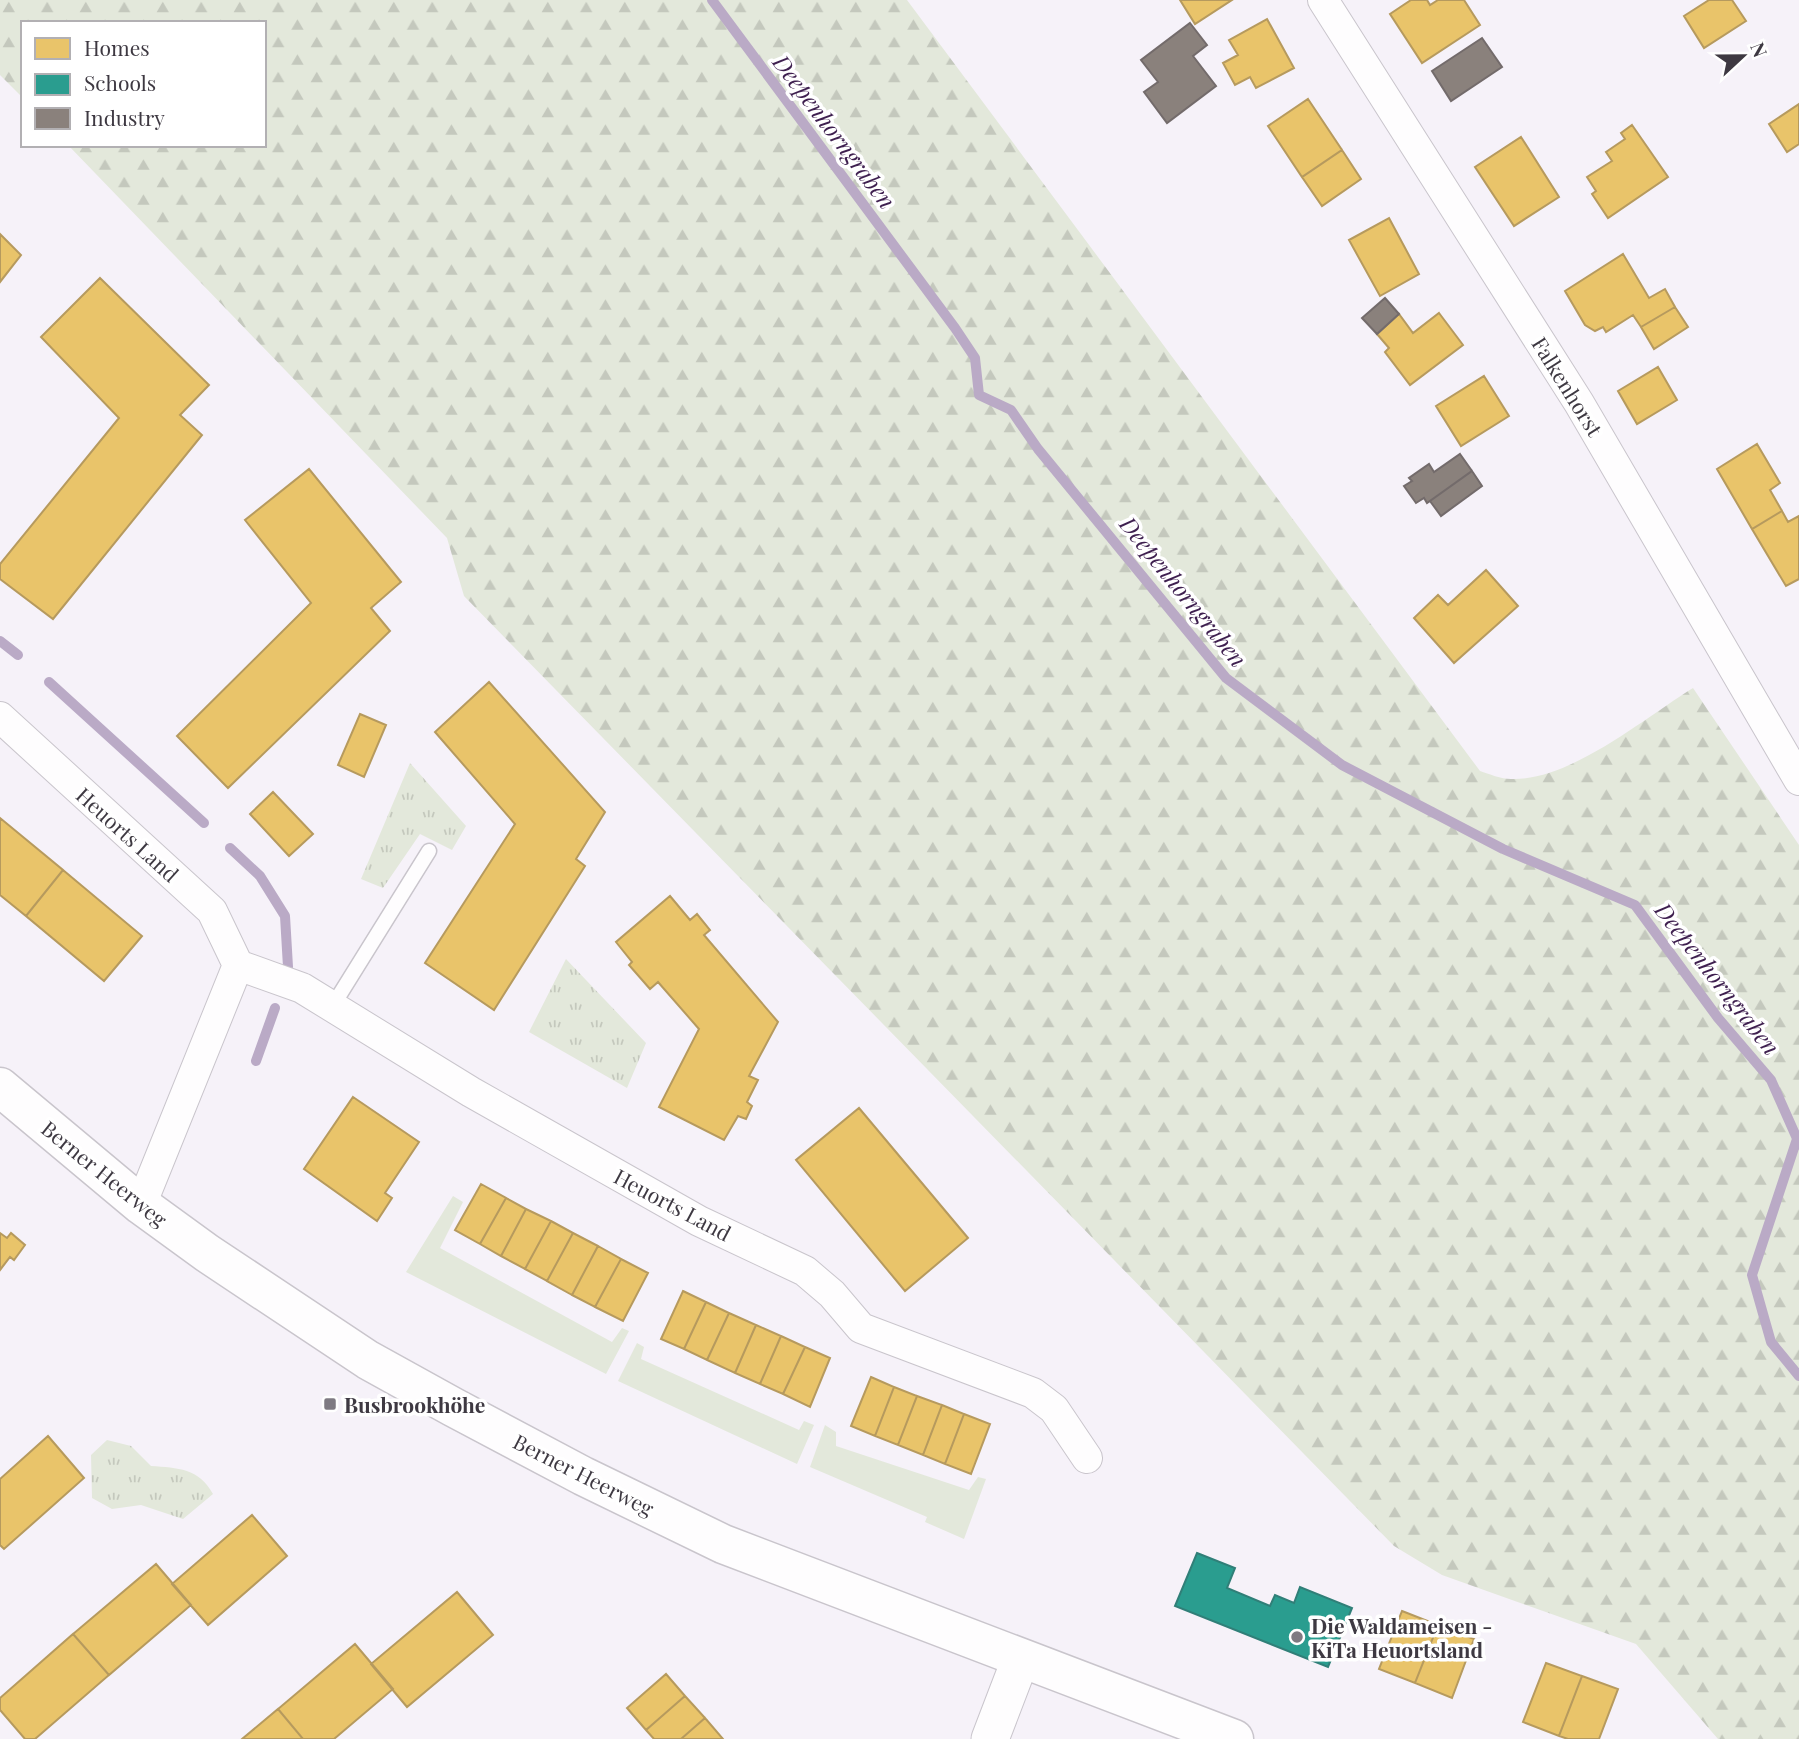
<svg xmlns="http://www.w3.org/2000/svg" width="1799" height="1739" viewBox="0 0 1799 1739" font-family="'Playfair Display',serif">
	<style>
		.green { fill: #e3e8db }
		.forest { fill: url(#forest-firs) }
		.park { fill: url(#park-tufts) }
		.homes { fill: #e9c46a; stroke: #b69a5e; stroke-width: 2 }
		.schools { fill: #2a9d8f; stroke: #307f78; stroke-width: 2 }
		.industry { fill: #8a817c; stroke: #736b6b; stroke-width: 2 }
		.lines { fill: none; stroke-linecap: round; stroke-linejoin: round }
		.stream { stroke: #baaac6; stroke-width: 10 }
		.service-casing { stroke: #c9c5cc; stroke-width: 17 }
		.minor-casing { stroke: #c9c5cc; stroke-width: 32 }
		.tertiary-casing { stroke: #c9c5cc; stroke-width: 39 }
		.secondary-casing { stroke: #c9c5cc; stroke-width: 41 }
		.service { stroke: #fefdfe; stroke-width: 14 }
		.minor { stroke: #fefdfe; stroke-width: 30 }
		.tertiary { stroke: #fefdfe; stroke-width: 37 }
		.secondary { stroke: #fefdfe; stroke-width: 38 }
		.poi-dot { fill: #7e7a82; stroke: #fff; stroke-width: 2.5 }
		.labels { text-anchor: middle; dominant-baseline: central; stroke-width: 7; stroke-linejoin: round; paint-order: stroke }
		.street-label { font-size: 21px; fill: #3e3942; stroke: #fff }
		.poi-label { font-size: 21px; font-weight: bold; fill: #3e3942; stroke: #fff; text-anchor: start }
		.water-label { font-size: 23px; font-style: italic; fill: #3e1f4f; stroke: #fff }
	</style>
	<defs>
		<pattern id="forest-firs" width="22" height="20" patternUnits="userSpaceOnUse" patternTransform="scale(1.75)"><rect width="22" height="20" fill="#e3e8db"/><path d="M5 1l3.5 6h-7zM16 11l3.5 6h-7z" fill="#c4c8bd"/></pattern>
		<pattern id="park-tufts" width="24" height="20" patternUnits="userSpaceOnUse" patternTransform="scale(1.75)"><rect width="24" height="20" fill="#e3e8db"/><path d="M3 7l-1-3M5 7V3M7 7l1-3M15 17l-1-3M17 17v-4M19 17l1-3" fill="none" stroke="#c4c8bd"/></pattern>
	</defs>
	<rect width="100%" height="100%" fill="#f6f2f9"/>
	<path class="green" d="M 453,1196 L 463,1202 L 440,1248 L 612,1342 L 622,1328 L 629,1331 L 606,1374 L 406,1272 Z
		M 637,1343 L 644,1347 L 641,1359 L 799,1430 L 804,1421 L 814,1425 L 797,1464 L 618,1381 Z
		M 825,1425 L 836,1432 L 836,1446 L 969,1490 L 978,1477 L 986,1479 L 964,1539 L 925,1522 L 927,1517 L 810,1467 Z"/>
	<path class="forest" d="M 0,0 L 907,0 L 1480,771 C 1489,774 1501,779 1511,779 C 1570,781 1643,719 1693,688 L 1799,845 L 1799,1739 L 1718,1739 L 1636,1644 L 1442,1575 L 1394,1546 L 464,596 L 447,538 L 68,145 L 264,145 L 264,23 L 23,23 L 23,98 L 0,75 Z"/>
	<path class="park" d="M 410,763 L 466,826 L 452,850 L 420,834 L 383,888 L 361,879 Z
		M 566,959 L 646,1043 L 627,1088 L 529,1032 Z
		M 107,1440 L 131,1446 L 151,1466 C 178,1468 199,1468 213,1494 L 183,1519 L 141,1505 L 112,1509 L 92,1498 L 91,1455 Z"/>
	<path class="homes" d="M 1180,0 L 1232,0 L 1195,24 Z
		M 1411,0 L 1427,0 L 1430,5 L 1438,0 L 1464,0 L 1480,25 L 1422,63 L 1390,14 Z
		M 1709,0 L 1732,0 L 1746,21 L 1704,48 L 1684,16 Z
		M 1267,19 L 1294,68 L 1256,88 L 1250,77 L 1235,85 L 1223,63 L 1238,55 L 1229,40 Z
		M 1308,99 L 1342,150 L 1302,177 L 1268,126 Z
		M 1799,104 L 1799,144 L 1787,152 L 1769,124 Z
		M 1632,125 L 1668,177 L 1608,218 L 1592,194 L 1596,191 L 1587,177 L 1612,161 L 1606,152 L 1625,139 L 1621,133 Z
		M 1521,137 L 1559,197 L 1514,226 L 1475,167 Z
		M 1342,150 L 1361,179 L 1322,206 L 1302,177 Z
		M 1389,218 L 1419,274 L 1380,296 L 1349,240 Z
		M 0,234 L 21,255 L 0,282 Z
		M 1623,254 L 1649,298 L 1665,289 L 1675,307 L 1641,327 L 1633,315 L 1606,332 L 1603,327 L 1595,331 L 1585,325 L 1565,291 Z
		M 100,278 L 209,385 L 180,415 L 202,435 L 53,619 L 0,579 L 0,564 L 119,418 L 41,337 Z
		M 1675,307 L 1688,327 L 1654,349 L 1641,327 Z
		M 1439,313 L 1463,345 L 1410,385 L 1385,352 L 1389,348 L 1377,334 L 1399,314 L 1413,333 Z
		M 1658,367 L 1677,400 L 1637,424 L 1618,391 Z
		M 1484,376 L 1509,416 L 1461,446 L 1436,406 Z
		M 1757,444 L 1780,483 L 1770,490 L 1782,511 L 1752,529 L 1717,469 Z
		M 309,469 L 401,582 L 371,608 L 390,631 L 228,788 L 177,736 L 311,603 L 245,520 Z
		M 1782,511 L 1788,522 L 1799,516 L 1799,579 L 1786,586 L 1752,529 Z
		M 1486,570 L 1518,606 L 1454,663 L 1414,618 L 1438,595 L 1448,605 Z
		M 489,682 L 605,812 L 576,859 L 585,866 L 494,1010 L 425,963 L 515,824 L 435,732 Z
		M 360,714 L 386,725 L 364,777 L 338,765 Z
		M 273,792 L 313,834 L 289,856 L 250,814 Z
		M 0,818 L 63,870 L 26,916 L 0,895 Z
		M 63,870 L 142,936 L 104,981 L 26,916 Z
		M 670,896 L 690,920 L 697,914 L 710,930 L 704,935 L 778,1022 L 749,1076 L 758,1080 L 747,1102 L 752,1106 L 746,1119 L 738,1116 L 724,1140 L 659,1107 L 699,1029 L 658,982 L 650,989 L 629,965 L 632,962 L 616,942 Z
		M 353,1097 L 419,1142 L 385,1193 L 392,1198 L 377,1221 L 304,1169 Z
		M 859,1108 L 968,1238 L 905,1291 L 796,1160 Z
		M 481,1184 L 506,1198 L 480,1244 L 455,1230 Z
		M 506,1198 L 526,1209 L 501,1256 L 480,1244 Z
		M 526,1209 L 551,1221 L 525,1269 L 501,1256 Z
		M 551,1221 L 573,1233 L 547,1281 L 525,1269 Z
		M 0,1233 L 7,1238 L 11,1233 L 25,1245 L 14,1260 L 10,1257 L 0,1270 Z
		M 573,1233 L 598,1246 L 572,1295 L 547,1281 Z
		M 598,1246 L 621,1259 L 595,1307 L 572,1295 Z
		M 621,1259 L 648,1273 L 623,1321 L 595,1307 Z
		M 683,1291 L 706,1302 L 684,1349 L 661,1339 Z
		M 706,1302 L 729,1313 L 707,1360 L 684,1349 Z
		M 729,1313 L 756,1325 L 735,1373 L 707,1360 Z
		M 756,1325 L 781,1336 L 760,1384 L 735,1373 Z
		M 781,1336 L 805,1347 L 783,1394 L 760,1384 Z
		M 805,1347 L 830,1358 L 810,1407 L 783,1394 Z
		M 871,1377 L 894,1387 L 875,1436 L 851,1426 Z
		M 894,1387 L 917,1396 L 898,1445 L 875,1436 Z
		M 917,1396 L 942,1405 L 923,1455 L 898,1445 Z
		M 942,1405 L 964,1414 L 945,1464 L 923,1455 Z
		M 964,1414 L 990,1424 L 971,1474 L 945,1464 Z
		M 48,1436 L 84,1478 L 4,1549 L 0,1545 L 0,1479 Z
		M 252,1515 L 287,1556 L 208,1625 L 172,1584 Z
		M 156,1564 L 191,1605 L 109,1675 L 73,1634 Z
		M 457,1592 L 493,1635 L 407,1707 L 371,1664 Z
		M 1402,1611 L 1438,1625 L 1415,1683 L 1379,1669 Z
		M 1438,1625 L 1474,1639 L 1452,1698 L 1415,1683 Z
		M 73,1634 L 109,1675 L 35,1739 L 25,1739 L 0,1710 L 0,1698 Z
		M 355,1644 L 393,1689 L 334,1739 L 303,1739 L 278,1709 Z
		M 1546,1663 L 1582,1676 L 1559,1736 L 1523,1722 Z
		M 666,1674 L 685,1696 L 646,1730 L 627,1708 Z
		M 1582,1676 L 1618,1689 L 1599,1739 L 1568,1739 L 1559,1736 Z
		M 685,1696 L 705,1718 L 681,1739 L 654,1739 L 646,1730 Z
		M 278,1709 L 303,1739 L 242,1739 Z
		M 705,1718 L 723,1739 L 681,1739 Z"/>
	<path class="schools" d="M 1197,1553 L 1235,1568 L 1227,1588 L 1270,1606 L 1275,1595 L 1294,1603 L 1300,1587 L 1352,1608 L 1328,1667 L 1175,1606 Z"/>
	<path class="industry" d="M 1190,23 L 1207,45 L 1193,56 L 1216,86 L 1167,123 L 1144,92 L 1158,82 L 1141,60 Z
		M 1482,38 L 1502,67 L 1451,101 L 1432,71 Z
		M 1385,298 L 1399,314 L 1377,334 L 1362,318 Z
		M 1460,454 L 1472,471 L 1427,503 L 1424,498 L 1416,503 L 1404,486 L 1412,481 L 1409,478 L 1429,464 L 1434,472 Z
		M 1472,471 L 1482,486 L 1441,516 L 1430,501 Z"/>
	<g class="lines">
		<path class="stream" d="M 712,0 L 955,328 L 975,358 L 979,395 L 1011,410 L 1038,449 L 1226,678 L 1342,765 L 1503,849 L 1635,905 L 1718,1018 L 1771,1080 L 1799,1143
			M 0,641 L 18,655
			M 49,682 L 204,823
			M 230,848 L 260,876 L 285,916 L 288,967
			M 256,1061 L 275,1008
			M 1797,1139 L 1752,1275 L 1771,1342 L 1799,1376"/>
		<defs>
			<path id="service" d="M 332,1007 L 429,851"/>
			<path id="minor" d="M 1323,0 L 1579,403 L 1799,780
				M 0,717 L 212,911 L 238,965 L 141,1205
				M 238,965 L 302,988 L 471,1092 L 699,1221 L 805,1271 L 832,1294 L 861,1328 L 1033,1393 L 1054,1409 L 1087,1458"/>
			<path id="tertiary" d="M 990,1739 L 1021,1658"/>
			<path id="secondary" d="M 0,1087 L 141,1205 L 207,1253 L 368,1360 L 453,1407 L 583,1476 L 723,1544 L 1234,1739"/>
		</defs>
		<use href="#service" class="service-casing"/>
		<use href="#minor" class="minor-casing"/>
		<use href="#tertiary" class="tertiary-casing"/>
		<use href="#secondary" class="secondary-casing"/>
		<use href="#service" class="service"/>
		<use href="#minor" class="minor"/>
		<use href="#tertiary" class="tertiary"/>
		<use href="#secondary" class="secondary"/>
	</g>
	<g class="poi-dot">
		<rect x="323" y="1397" width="14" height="14" rx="3.5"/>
		<circle cx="1297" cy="1637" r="7"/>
	</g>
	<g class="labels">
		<g class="street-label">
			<text transform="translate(1568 386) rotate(58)">Falkenhorst</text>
			<text transform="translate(128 834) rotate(42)">Heuorts Land</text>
			<text transform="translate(105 1173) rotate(39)">Berner Heerweg</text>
			<text transform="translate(673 1204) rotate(28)">Heuorts Land</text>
			<text transform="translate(584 1474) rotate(27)">Berner Heerweg</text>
		</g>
		<g class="poi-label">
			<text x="344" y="1404">Busbrookhöhe</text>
			<text x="1311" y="1625">Die Waldameisen -<tspan x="1311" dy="24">KiTa Heuortsland</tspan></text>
		</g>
		<g class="water-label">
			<text transform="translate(835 131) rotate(53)">Deepenhorngraben</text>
			<text transform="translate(1184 591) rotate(51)">Deepenhorngraben</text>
			<text transform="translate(1718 978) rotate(52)">Deepenhorngraben</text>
		</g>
	</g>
	<rect x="21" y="21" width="245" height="126" fill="#ffffff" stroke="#b2b0b3" stroke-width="2"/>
	<rect x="35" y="38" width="35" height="21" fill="#e9c46a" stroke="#b2b0b3" stroke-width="2"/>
	<text x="84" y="56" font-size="21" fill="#3e3942">Homes</text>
	<rect x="35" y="74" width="35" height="21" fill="#2a9d8f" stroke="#b2b0b3" stroke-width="2"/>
	<text x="84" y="91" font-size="21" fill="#3e3942">Schools</text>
	<rect x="35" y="108" width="35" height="21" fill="#8a817c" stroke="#b2b0b3" stroke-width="2"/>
	<text x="84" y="126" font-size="21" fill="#3e3942">Industry</text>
	<g transform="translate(1743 56) rotate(68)" stroke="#ffffff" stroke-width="5" paint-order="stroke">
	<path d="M0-5L12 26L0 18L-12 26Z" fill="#3e3942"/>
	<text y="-10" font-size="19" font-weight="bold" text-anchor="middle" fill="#3e3942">N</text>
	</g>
</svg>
